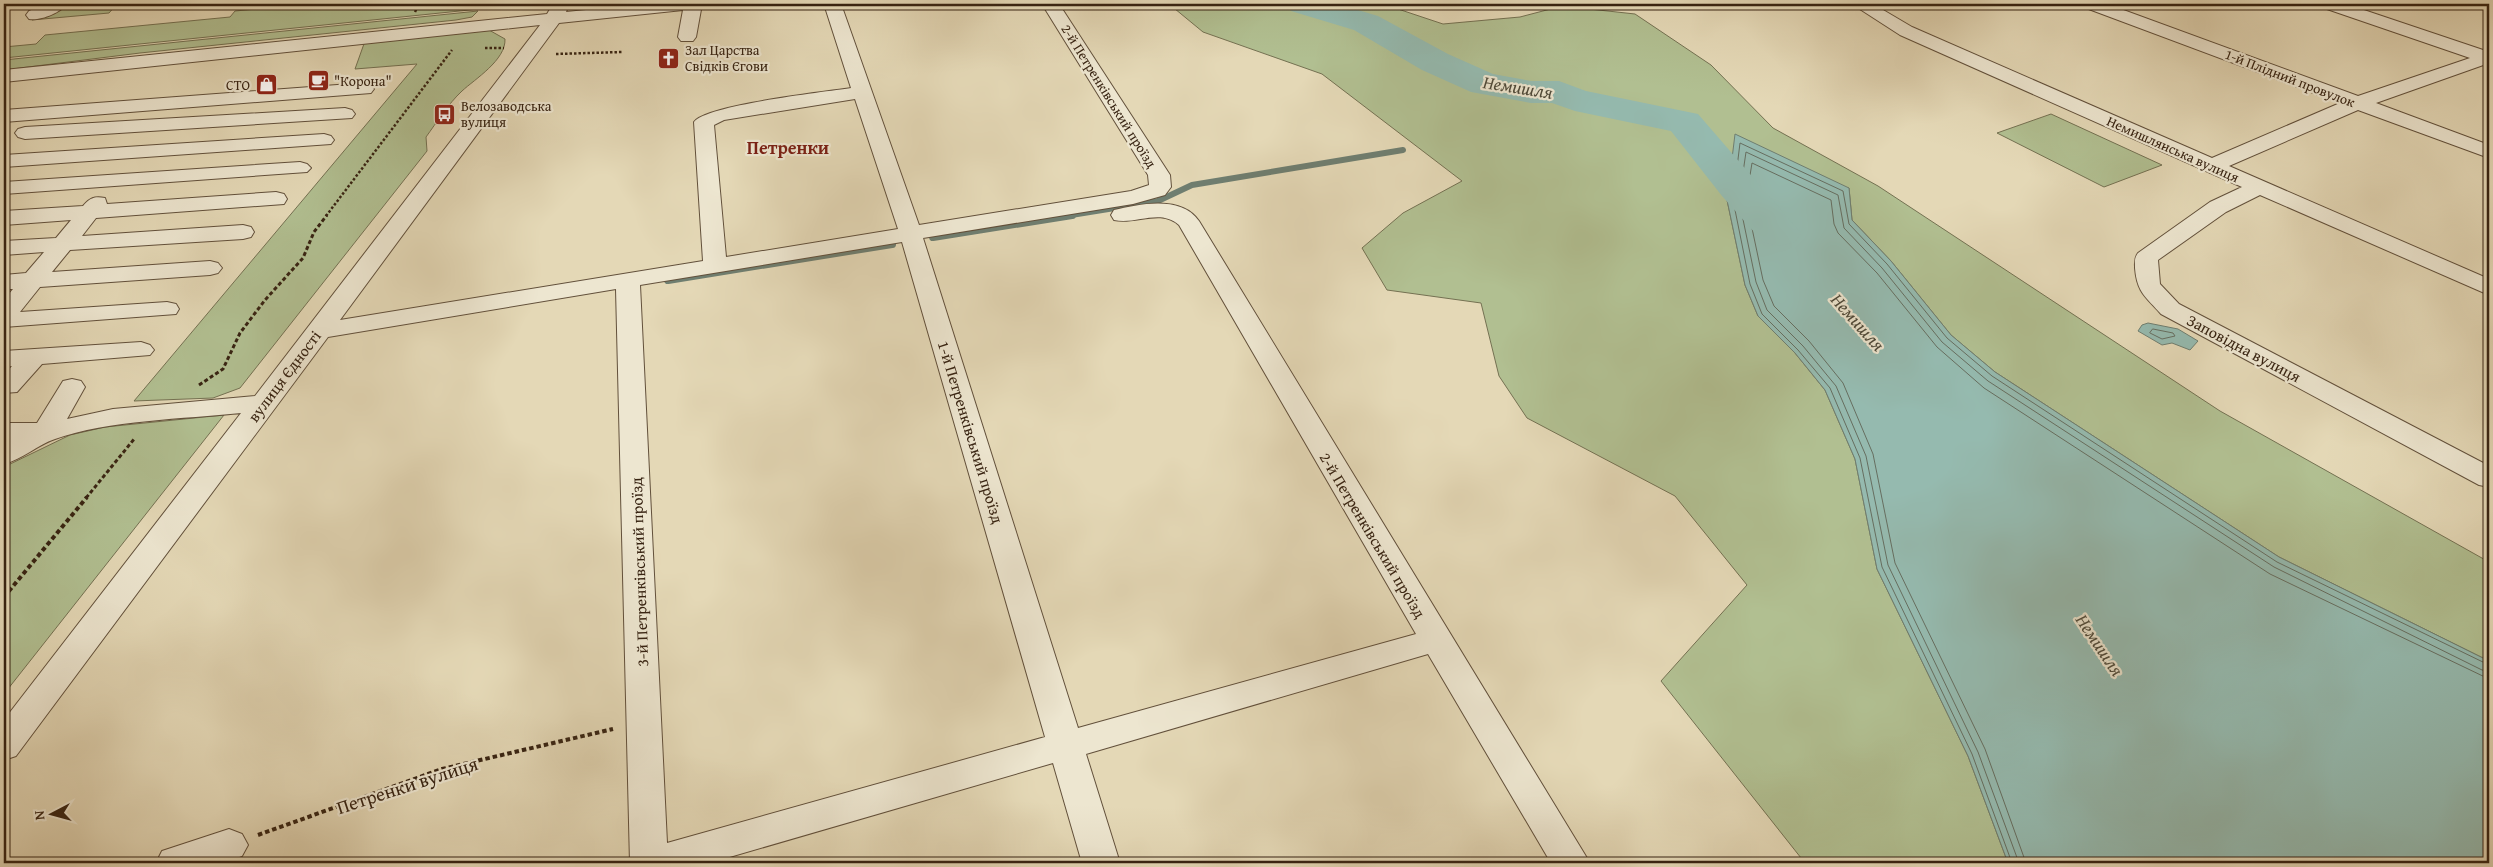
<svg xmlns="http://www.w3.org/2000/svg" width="2493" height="867" viewBox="0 0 2493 867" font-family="'Gentium Book Plus',serif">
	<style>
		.green { fill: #b1bf91; stroke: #747152 }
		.water { fill: #95baaf; stroke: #6f7e70 }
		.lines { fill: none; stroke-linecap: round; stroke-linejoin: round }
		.shore { stroke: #666e60; stroke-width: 1 }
		.stream-far1 { stroke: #6f7e70; stroke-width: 6 }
		.stream { stroke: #6f7e70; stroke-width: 8 }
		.river { fill: #95baaf; fill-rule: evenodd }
		.minor-casing { stroke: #62503b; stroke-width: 2 }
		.path-far2 { stroke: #372312; stroke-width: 2.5; stroke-dasharray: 2.5 2; stroke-linecap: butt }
		.path-far1 { stroke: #372312; stroke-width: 3; stroke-dasharray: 4 2.5; stroke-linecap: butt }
		.path { stroke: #372312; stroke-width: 4; stroke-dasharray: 4.5 3; stroke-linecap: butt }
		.minor { fill: #ede6d0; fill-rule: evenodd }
		.labels { text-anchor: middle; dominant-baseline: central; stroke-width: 4.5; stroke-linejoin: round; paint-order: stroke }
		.far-poi-label { font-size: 14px; fill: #372312; stroke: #ede6d0; text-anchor: start }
		.far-street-label { font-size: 14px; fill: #372312; stroke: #ede6d0 }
		.street-label { font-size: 16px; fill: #372312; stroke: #ede6d0 }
		.water-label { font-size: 18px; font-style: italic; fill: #4e4939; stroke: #ede6d0 }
		.far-district-label { font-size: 18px; font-weight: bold; fill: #7a1f14; stroke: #ede6d0 }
		.near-street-label { font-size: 19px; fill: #372312; stroke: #ede6d0 }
	</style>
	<rect width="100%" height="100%" fill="#e4d8b6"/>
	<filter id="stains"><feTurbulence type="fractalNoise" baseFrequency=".004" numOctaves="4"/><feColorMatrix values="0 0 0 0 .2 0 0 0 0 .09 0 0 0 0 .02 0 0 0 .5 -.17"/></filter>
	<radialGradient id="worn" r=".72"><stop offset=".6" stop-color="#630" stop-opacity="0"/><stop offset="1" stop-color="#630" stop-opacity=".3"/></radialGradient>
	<path class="green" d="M 83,4 L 117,4 L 109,13 L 32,20 L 39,15 Z
		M 310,4 L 347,4 L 347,6 L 481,4 L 479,9 L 4,58 L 4,47 L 36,44 L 45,35 L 230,17 L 235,11 Z
		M 1169,4 L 1383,4 L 1443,24 L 1520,17 L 1562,6 L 1635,14 L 1711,65 L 1773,128 L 1878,186 L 2220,411 L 2489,562 L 2489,661 L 2279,557 L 1995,372 L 1951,335 L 1891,261 L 1852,220 L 1849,188 L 1727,200 L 1745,285 L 1758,316 L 1795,353 L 1825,390 L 1855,459 L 1877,569 L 1968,756 L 2008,863 L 1805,863 L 1661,681 L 1747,585 L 1675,496 L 1527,418 L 1499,376 L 1481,303 L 1387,290 L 1362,248 L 1403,213 L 1462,181 L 1322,74 L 1203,32 Z
		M 478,11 L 472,17 L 456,20 L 140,53 L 4,70 L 4,60 Z
		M 489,30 L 505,39 C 506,60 475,79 462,91 C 448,104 437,122 426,137 L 427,151 L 240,388 L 213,398 L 134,401 L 417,64 L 355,69 L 365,41 Z
		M 2051,114 L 2162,165 L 2104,187 L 1997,133 Z
		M 224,415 L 4,694 L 4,467 L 70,435 L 105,427 Z"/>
	<path class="water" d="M 1735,134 L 1849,188 L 1852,220 L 1891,261 L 1951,335 L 1995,372 L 2279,557 L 2489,661 L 2489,863 L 2008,863 L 1968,756 L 1877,569 L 1855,459 L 1825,390 L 1795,353 L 1758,316 L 1745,285 L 1727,200 Z
		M 2148,323 L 2178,329 L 2198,341 L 2190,350 L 2172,343 L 2162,345 L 2138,331 L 2142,325 Z"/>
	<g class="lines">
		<path class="shore" d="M 2153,329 L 2173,333 L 2175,336 L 2162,339 L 2150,333 Z
			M 2012,863 L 1972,754 L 1882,567 L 1860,458 L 1830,388 L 1798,350 L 1762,314 L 1750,284 L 1733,200 L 1740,143 L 1843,191 L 1849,224 L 1887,264 L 1947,338 L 1992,376 L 2277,562 L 2489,665
			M 2019,863 L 1978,752 L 1888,565 L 1866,456 L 1836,386 L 1803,346 L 1767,310 L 1756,282 L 1739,200 L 1746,152 L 1838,195 L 1844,228 L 1882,268 L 1942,342 L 1988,381 L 2274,567 L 2482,670 L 2489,671
			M 2026,863 L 1985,749 L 1895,563 L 1873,454 L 1843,383 L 1809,341 L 1774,306 L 1763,280 L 1746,200 L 1752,163 L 1831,200 L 1834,224 L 1838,233 L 1877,273 L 1937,347 L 1984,388 L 2270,574 L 2489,679"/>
		<path class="stream-far1" d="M 1065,216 L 1158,201 L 1192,185 L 1403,150"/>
		<path class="stream" d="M 933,237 L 1072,215
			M 668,280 L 892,244"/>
		<path class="river" d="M 1286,4 L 1338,4 L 1378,16 L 1448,54 L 1493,74 L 1531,81 L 1559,81 L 1586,91 L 1698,114 L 1801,233 L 1795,242 L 1779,246 L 1763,242 L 1722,196 L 1671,131 L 1575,111 L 1552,103 L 1531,103 L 1471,92 L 1422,70 L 1354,30 L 1291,11 Z"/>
		<defs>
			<path id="minor" d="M 45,4 L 67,4 C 60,13 40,21 29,19 L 26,15 L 29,11 Z
				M 553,4 L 569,4 L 566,12 L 646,4 L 702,4 L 696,37 L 693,41 L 681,41 L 678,37 L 683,10 L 559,23 L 340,320 L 703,261 L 694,122 C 706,105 825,92 851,88 L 824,4 L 841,4 L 919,225 L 1131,191 L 1149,185 L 1148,175 L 1042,4 L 1059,4 L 1170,175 L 1171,187 L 1165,195 L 1133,204 L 923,238 L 1078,728 L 1416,634 L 1179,225 C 1160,208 1136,225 1114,220 L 1111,215 L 1114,210 C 1140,204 1181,195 1199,221 L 1590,863 L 1551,863 L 1428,654 L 1086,754 L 1120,863 L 1082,863 L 1053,763 L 709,863 L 630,863 L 616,289 L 328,337 L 16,756 L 4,760 L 4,720 L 241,413 C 185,419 108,420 55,439 C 37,445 23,459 4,464 L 4,443 L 9,441 L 4,441 L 4,423 L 37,423 L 63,381 L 72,379 L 81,381 L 85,387 L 67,419 L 113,409 L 255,396 L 540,25 L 4,82 L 4,70 L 547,14 ZM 855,99 L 898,229 L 726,257 L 714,125 L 724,120 ZM 902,242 L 1045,737 L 667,843 L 640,285 Z
				M 1852,4 L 1873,4 L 1912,27 L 2212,158 L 2340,103 L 2086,8 L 2084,4 L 2107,4 L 2358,96 L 2470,58 L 2324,8 L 2322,4 L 2346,4 L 2489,52 L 2489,63 L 2376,103 L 2489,145 L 2489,158 L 2358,110 L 2229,166 L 2489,279 L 2489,295 L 2260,195 L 2226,212 L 2158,260 L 2160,284 L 2179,304 L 2489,466 L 2489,487 L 2479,485 L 2161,314 C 2146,297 2137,293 2135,268 C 2135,262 2134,258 2138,253 L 2210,202 L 2242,187 L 1900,35 Z
				M 364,83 L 371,85 L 374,89 L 371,93 L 4,122 L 4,110 Z
				M 345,108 L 352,110 L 355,114 L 352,118 L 25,139 L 18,137 L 15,133 L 18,129 L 25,127 Z
				M 324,134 L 331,136 L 334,140 L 331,144 L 4,167 L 4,155 Z
				M 300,162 L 307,164 L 311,168 L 307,172 L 4,194 L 4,182 Z
				M 276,192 L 284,194 L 287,199 L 284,204 L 96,218 L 82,236 L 243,225 L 251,227 L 254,232 L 251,237 L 243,239 L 70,250 L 52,272 L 210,261 L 218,263 L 222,268 L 218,273 L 210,275 L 40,287 L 20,312 L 167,302 L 176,304 L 179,309 L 176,314 L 4,327 L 4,300 L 13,289 L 4,289 L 4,275 L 26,273 L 44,252 L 4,255 L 4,241 L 56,238 L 71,220 L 4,225 L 4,211 L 83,206 C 90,198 94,196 105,198 L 107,204 Z
				M 141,342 L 150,345 L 154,350 L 150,355 L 42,364 L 17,392 L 4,393 L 4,375 L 12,366 L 4,367 L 4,351 Z
				M 229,829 L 242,834 L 248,845 L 242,856 L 223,863 L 156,863 L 162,851 Z"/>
		</defs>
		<use href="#minor" class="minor-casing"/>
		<path class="path-far2" d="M 717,7 L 752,4
			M 415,12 L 419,4
			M 485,48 L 504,48
			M 556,54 L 622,52
			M 326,216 L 452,50"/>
		<path class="path-far1" d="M 199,385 L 223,369 L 240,333 L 265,300 L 303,258 L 314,232 L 327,215
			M 86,498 L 135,438"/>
		<path class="path" d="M 4,597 L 87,497
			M 258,835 L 442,769 L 613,729"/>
		<use href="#minor" class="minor"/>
	</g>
	<defs>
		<symbol id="church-square" viewBox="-11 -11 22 22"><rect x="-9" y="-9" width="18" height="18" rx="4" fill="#8f2418" stroke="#ede6d0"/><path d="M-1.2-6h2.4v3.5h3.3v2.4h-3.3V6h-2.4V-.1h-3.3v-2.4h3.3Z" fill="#fff"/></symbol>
		<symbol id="cafe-square" viewBox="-11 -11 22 22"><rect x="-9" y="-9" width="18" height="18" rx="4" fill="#8f2418" stroke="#ede6d0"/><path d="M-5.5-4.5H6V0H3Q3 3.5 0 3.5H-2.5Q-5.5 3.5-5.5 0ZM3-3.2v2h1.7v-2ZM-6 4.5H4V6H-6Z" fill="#fff"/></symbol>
		<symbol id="shop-square" viewBox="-11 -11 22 22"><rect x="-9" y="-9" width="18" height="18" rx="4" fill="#8f2418" stroke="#ede6d0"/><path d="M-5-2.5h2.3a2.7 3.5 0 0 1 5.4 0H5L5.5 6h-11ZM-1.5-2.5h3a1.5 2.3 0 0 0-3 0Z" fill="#fff"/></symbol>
		<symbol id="bus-square" viewBox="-11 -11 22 22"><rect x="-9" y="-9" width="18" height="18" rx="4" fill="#8f2418" stroke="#ede6d0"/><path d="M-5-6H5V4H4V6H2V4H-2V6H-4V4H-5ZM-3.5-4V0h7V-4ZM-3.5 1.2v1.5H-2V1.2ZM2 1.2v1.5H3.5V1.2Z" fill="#fff"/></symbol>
	</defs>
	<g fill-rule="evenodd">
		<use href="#church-square" x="656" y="46" width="25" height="25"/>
		<use href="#cafe-square" x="306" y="68" width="25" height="25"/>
		<use href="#shop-square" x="254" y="72" width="25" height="25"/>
		<use href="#bus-square" x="432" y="102" width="25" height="25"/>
	</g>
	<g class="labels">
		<g class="far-poi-label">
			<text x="685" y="50">Зал Царства<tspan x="685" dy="16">Свідків Єгови</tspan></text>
			<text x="334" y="81">"Корона"</text>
			<text x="250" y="85" text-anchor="end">СТО</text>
			<text x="461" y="106">Велозаводська<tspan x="461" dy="16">вулиця</tspan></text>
		</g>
		<g class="far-street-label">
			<text transform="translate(2290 78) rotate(21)">1-й Плідний провулок</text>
			<text transform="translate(1109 96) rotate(58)">2-й Петренківський проїзд</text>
			<text transform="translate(2173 149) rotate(24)">Немишлянська вулиця</text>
		</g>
		<g class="street-label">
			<text transform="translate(2244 348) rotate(28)">Заповідна вулиця</text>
			<text transform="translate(284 376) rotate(-53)">вулиця Єдності</text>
			<text transform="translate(971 432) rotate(73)">1-й Петренківський проїзд</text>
			<text transform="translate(1373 535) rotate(59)">2-й Петренківський проїзд</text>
			<text transform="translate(639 572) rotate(-92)">3-й Петренківський проїзд</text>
		</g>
		<g class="water-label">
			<text transform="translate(1518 87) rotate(9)">Немишля</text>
			<text transform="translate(1858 322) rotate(48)">Немишля</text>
			<text transform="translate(2100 645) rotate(56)">Немишля</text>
		</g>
		<g class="far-district-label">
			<text x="788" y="147">Петренки</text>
		</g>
		<g class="near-street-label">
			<text transform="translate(407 785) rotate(-18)">Петренки вулиця</text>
		</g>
	</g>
	<rect width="2493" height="867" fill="none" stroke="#e4d8b6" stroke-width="20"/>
	<rect x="5" y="5" width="2483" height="857" fill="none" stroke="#372312" stroke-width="2.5"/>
	<rect x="10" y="10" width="2473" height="847" fill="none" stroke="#372312"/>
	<g transform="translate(52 814) rotate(264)" stroke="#ede6d0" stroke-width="4" paint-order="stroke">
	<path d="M0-4L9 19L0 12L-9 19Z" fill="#372312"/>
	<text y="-8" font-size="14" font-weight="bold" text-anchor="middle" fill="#372312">N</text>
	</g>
	<rect width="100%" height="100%" filter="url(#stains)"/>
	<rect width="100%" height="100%" fill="url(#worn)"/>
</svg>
